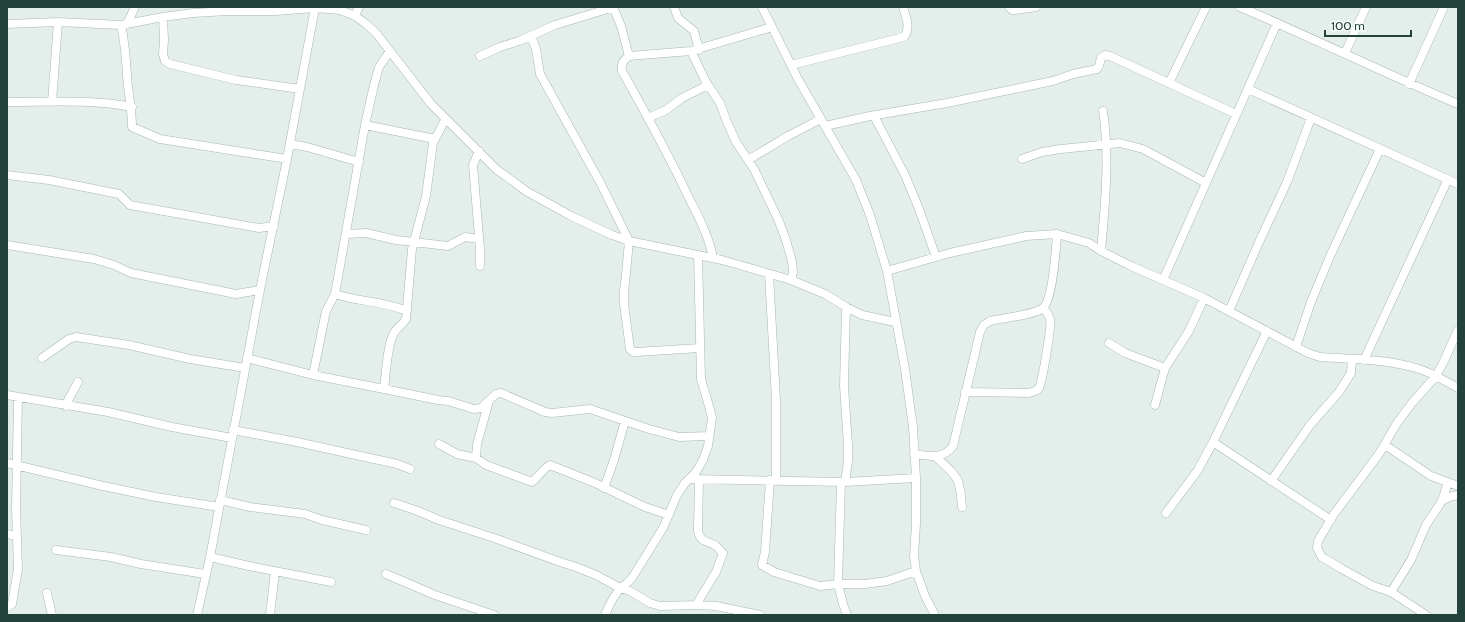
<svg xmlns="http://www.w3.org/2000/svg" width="1465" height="622" viewBox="0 0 1465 622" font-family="Cabin,sans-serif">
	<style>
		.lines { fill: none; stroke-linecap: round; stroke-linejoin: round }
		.minor-casing { stroke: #a6b8b3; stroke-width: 9 }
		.minor { stroke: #fff; stroke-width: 8 }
	</style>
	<rect width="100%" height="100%" fill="#e4efeb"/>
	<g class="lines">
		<defs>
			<path id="minor" d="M 613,7 L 621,26 L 629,56
				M 674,7 L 678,18 L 694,31 L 699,50
				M 762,7 L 798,79 L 856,180 L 870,215 L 887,271 L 905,369 L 913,427 L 916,478 L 916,524 L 914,556 L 916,571 L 925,596 L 935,615
				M 1009,7 L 1012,10 L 1015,10 L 1036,7
				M 1240,7 C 1313,38 1384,73 1458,104
				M 355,16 L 359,7
				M 163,17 L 164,40 L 163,54 L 165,61 L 170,64 L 236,80 L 300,89
				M 7,24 L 58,22 L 121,25 L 163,17 L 193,13 L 228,11 L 276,11 L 315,8 L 340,10 L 355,16 L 365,23 L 376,33 L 431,104 L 496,169 L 526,191 L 571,216 L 612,235 L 629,241 L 722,260 L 791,280 L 825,294 L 846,307 L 862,315 L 895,322
				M 127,24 L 135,7
				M 121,25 C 126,46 126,66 128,87 C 130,101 132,113 132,127 L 160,139 L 287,159
				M 531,36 L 536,49 L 540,74 L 601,184 L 629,241 L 626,274 L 624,291 L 624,304 L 630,349 L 633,352 L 636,352 L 700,348
				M 691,51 L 706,82 L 720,103 L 727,122 L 736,142 L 754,169 L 778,219 L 785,237 L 792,261 L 793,272 L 791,280
				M 1345,53 L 1366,7
				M 480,56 L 500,47 L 519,41 L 555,25 L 614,7
				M 791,65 L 904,37 C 911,28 906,17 903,7
				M 1169,83 L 1206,7
				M 1409,84 L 1444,7
				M 1248,89 L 1458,184
				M 7,102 C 50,102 90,99 132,107
				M 52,102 L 58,22
				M 874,116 L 905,175 L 919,209 L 936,257
				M 648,118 L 666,110 L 682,98 L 708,85
				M 365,125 L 435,139
				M 825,126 L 870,116 L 947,103 L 1053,81 L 1073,74 L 1097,69 L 1099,66 L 1101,58 L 1105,55 L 1110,56 L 1236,114
				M 290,144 L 307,147 L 359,162
				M 479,151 L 473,165 L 480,249 L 480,266
				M 1022,159 L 1042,152 L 1061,149 L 1120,143 L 1143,149 L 1206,183
				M 748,160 L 788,136 L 821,119
				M 7,175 L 49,180 L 119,194 L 130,205 L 259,228 L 274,226
				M 346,234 L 366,233 L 396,240 L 448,246 L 465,237 L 479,239
				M 7,245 L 94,259 L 114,265 L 131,273 L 236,294 L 260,290
				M 1101,251 C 1105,205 1110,157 1103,111
				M 713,258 C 709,236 698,216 688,196 C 668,153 645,112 622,71 C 621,63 623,61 629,56 L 691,51 L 772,27
				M 887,271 L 950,253 L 1026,236 L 1057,234 L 1089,243 L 1101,251 L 1131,266 L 1204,298 L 1308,353 L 1320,357 C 1352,359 1385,359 1416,368 C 1431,372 1445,381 1458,388
				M 769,274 L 776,400 L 776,480
				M 1163,280 L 1277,23
				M 335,294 C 358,302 384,301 407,311
				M 1229,311 L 1260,240 L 1287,182 L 1311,118
				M 1109,343 L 1125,353 L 1165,368
				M 1296,347 L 1311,302 L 1331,254 L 1380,149
				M 42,358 L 69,339 L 76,337 L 129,345 L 190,359 L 245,368
				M 247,358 L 313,375 L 384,389 L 438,400 L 448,401 L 474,409 L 481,408 L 496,394 L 501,393 L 545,412 L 552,413 L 590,409 L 649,429 L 679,437 L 709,436
				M 1364,360 L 1448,179
				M 313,375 L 326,311 L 335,294 L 365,125 L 374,85 L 379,67 L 390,51
				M 384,389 C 386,374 387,345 394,333 C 397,327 402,326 406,319 L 412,249 L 426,196 L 433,143 L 445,120
				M 965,392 L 1028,393 C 1032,392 1036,392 1039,388 C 1042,383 1052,325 1050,319 C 1049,315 1046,312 1044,308
				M 7,395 L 108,412 L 172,427 L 232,438
				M 1155,405 L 1165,368 L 1189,331 L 1204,298
				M 65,406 L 78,382
				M 233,430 L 297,442 L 397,464 L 410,469
				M 1213,442 L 1331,520
				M 439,444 L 457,454 L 476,458 L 486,465 L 532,482 C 539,477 542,469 550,465 L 595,483 L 645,507 L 669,515
				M 1385,445 L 1431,476 L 1458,486
				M 914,454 C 928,456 943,460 953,446 L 980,332 L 984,325 L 990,321 C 1002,318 1035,315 1043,308 C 1053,300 1056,248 1057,234
				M 936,457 C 958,477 960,477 962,507
				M 476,458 L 477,444 L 489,401
				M 7,463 L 103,486 L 156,497 L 219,507
				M 689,479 L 845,482 L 916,478
				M 770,480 L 765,552 L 762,565 L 774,572 L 820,586 L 838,584 L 865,584 L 887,581 L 916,571
				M 1271,481 L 1310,425 L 1339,392 L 1351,373 L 1352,359
				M 841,482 L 838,584 L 843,604 L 847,615
				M 845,482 L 848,461 L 848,445 L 844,386 L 846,307
				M 604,488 L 614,460 L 625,421
				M 220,500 L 250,507 L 305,514 L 322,520 L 366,530
				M 1442,501 L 1449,497 L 1458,495
				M 394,503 L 418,511 L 439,520 L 494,538 L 560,562 L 576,567 L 596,575 L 620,588 L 630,591 L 650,603 L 660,606 L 696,605 L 716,606 L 760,615
				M 1166,513 L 1198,470 L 1213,442 L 1267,331
				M 7,534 L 16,536
				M 56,550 L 111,557 L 141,564 L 205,574
				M 210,557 L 249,566 L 331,582
				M 386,574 L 435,595 L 494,615
				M 1391,592 L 1411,560 L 1426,525 L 1442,501 L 1448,482
				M 47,593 L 52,615
				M 696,605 L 716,572 L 723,553 C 720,551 719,548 716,546 C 708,540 701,544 698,531 L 699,479
				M 7,607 L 12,604 L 18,569 L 16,508 L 18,397
				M 197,615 L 210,557 L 260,290 L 287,159 L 315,8
				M 270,615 L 275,571
				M 605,615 C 609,606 613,596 620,589 C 624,585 628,583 632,578 L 663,528 L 677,495 L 685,483 L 696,472 L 703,460 L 708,446 L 712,418 L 709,406 L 701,379 L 698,255
				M 1426,615 L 1391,592 L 1373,586 L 1342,569 L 1322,557 L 1317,548 L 1318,541 L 1334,514 L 1379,454 L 1397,423 L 1412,403 L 1436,376 L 1443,363 L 1458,330"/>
		</defs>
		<use href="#minor" class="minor-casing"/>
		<use href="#minor" class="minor"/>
	</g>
	<rect width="1465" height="622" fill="none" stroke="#22423b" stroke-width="16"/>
	<path d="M1325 30v6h86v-6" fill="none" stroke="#22423b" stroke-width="2"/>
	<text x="1331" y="30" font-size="12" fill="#22423b" stroke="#f6fbf8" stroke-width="3" paint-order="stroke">100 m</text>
</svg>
